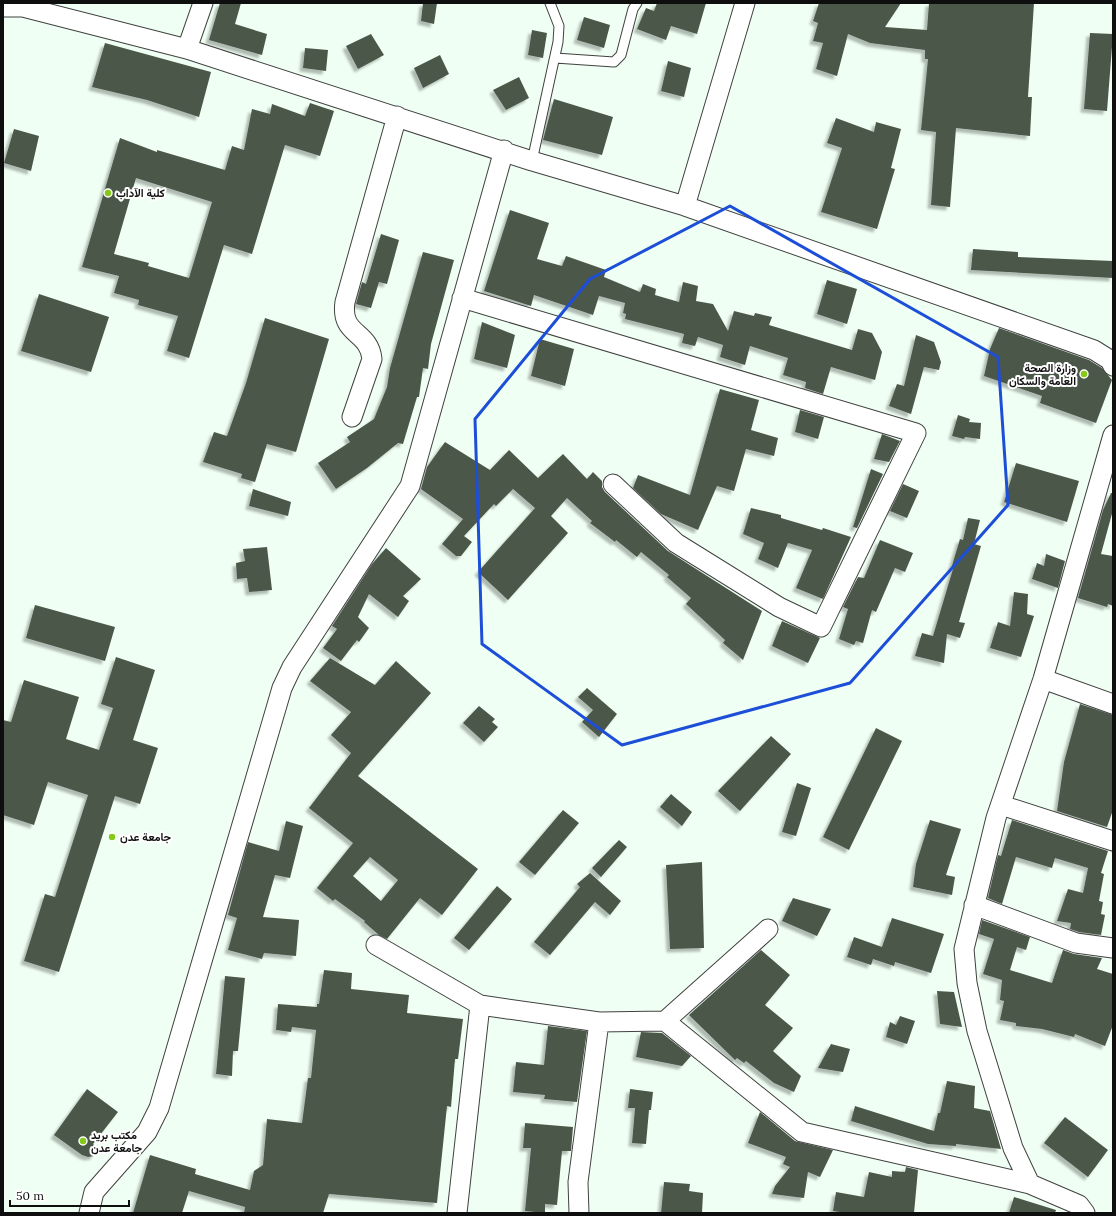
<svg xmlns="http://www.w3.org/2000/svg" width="1116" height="1216" viewBox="0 0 1116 1216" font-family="Lora,Vazirmatn,serif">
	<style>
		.building { fill: #4c5849; fill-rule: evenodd; filter: url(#shadow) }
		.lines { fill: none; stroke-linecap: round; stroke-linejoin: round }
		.service-casing { stroke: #414141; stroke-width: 11 }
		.minor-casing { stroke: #414141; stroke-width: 21 }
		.service { stroke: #fff; stroke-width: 9 }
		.minor { stroke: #fff; stroke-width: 19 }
		.marked { fill: none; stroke: #1d4ed8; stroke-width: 3; stroke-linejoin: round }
		.poi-dot { fill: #85ca1a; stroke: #fff; stroke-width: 1.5 }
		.labels { text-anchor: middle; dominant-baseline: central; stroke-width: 4; stroke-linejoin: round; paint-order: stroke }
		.poi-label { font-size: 11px; font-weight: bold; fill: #0e0e0e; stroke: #fff; text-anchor: start }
	</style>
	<defs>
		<filter id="shadow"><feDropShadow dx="-3.5" dy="3.5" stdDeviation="1" flood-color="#0004"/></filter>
	</defs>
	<rect width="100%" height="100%" fill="#effff3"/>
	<path class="building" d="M 220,3 L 241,3 L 235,24 L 267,34 L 262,55 L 209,40 Z
		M 423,3 L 437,3 L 434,24 L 421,21 Z
		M 657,3 L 706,3 L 697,34 L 671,26 L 666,40 L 637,29 L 646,8 L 654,11 Z
		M 819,3 L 901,3 L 885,27 L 927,30 L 929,3 L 1034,3 L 1028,97 L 1032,97 L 1030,136 L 956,128 L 950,207 L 931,205 L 936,132 L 921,130 L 928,59 L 925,59 L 925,50 L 870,43 L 848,34 L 837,76 L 816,69 L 823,43 L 813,41 L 818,23 L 813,21 Z
		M 584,17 L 610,25 L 604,48 L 577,40 Z
		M 532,30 L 547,33 L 543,58 L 528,55 Z
		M 1090,33 L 1113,34 L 1107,111 L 1084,109 Z
		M 371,34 L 384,55 L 358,69 L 346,46 Z
		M 105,43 L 211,72 L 199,117 L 147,100 L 92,87 Z
		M 305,48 L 328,50 L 326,71 L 303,68 Z
		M 440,55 L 449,74 L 423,88 L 414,68 Z
		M 668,61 L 691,68 L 684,97 L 661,91 Z
		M 519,77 L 529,98 L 506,110 L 493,90 Z
		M 554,99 L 613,117 L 602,155 L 543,140 Z
		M 310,103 L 334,111 L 320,156 L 285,145 L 252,254 L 224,245 L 189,358 L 167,351 L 178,316 L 138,305 L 139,300 L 114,293 L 119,276 L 82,267 L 120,138 L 157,152 L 157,150 L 225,170 L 232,146 L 244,150 L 252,109 L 270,114 L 272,104 L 305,116 ZM 136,178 L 212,202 L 189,278 L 148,266 L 149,263 L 114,254 Z
		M 836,118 L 874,132 L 876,122 L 901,129 L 891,168 L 895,169 L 877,229 L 821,212 L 842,148 L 827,143 Z
		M 14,129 L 39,136 L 31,171 L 4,163 Z
		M 510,210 L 549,223 L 537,259 L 562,266 L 566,256 L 606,270 L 604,277 L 640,292 L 643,284 L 656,289 L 655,295 L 679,302 L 683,282 L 698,286 L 696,301 L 713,304 L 728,331 L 734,311 L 754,316 L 755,313 L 772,317 L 769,325 L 852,350 L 858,329 L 872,333 L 882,352 L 875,380 L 831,367 L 823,394 L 805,388 L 806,382 L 783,375 L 788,358 L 750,346 L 745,365 L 720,357 L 723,345 L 698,337 L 695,346 L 682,343 L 684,334 L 625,319 L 626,314 L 623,313 L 625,303 L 599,296 L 593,315 L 534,295 L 531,306 L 484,291 Z
		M 381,234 L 399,240 L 387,284 L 379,282 L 371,308 L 356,304 L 362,282 L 366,284 Z
		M 973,249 L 1018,252 L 1018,257 L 1113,261 L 1113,278 L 971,270 Z
		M 423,252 L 454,260 L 431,344 L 428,369 L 423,368 L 419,397 L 417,397 L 403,444 L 398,443 L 367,468 L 336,489 L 318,463 L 350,442 L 347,437 L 374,419 L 387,387 L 390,368 Z
		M 827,280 L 857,289 L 847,324 L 817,314 Z
		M 39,294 L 109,317 L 91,372 L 21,351 Z
		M 265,318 L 329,339 L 296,452 L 267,444 L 255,482 L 241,478 L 242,474 L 203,462 L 214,432 L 227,436 L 246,383 Z
		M 482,322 L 515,335 L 507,368 L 474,359 Z
		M 999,328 L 1089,360 L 1102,368 L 1112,380 L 1096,423 L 1040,403 L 1042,396 L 984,376 L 990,349 Z
		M 916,335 L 934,342 L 941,362 L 939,370 L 924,367 L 911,414 L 889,406 L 897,384 L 904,386 Z
		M 540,339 L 574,349 L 565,386 L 531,376 Z
		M 720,389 L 759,400 L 751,430 L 778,438 L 774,456 L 746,449 L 734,491 L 717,486 L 698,530 L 661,514 L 633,488 L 638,475 L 690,495 Z
		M 800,410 L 824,417 L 818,439 L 795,432 Z
		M 958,415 L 970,419 L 969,422 L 981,423 L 980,439 L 965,437 L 964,439 L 952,436 Z
		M 882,434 L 900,441 L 889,462 L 874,459 Z
		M 445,442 L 490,470 L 509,450 L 538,478 L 563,454 L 587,479 L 593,472 L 602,481 L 602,487 L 605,492 L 668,551 L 762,611 L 743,660 L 723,643 L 725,640 L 686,604 L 691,598 L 667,577 L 669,575 L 641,552 L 637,557 L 616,540 L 615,542 L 590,523 L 592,521 L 567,498 L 551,516 L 568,533 L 508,600 L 478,572 L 535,508 L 513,489 L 496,506 L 494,504 L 464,536 L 472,542 L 461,556 L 456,556 L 442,544 L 463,519 L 421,489 L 427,467 Z
		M 1016,463 L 1079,481 L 1067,522 L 1004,502 Z
		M 871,469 L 883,474 L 857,528 L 853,527 Z
		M 903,484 L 919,491 L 907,518 L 890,511 Z
		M 253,489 L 291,502 L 288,516 L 249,506 Z
		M 1111,493 L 1113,493 L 1113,510 L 1101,554 L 1113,556 L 1113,606 L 1108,604 L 1107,607 L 1078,598 L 1103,510 Z
		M 751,508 L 781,515 L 781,518 L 822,530 L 823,528 L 851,537 L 823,599 L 796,588 L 812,550 L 788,543 L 778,568 L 758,559 L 764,543 L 743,534 Z
		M 968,518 L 980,520 L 974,544 L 981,546 L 959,622 L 965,623 L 960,638 L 947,634 L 944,663 L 915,656 L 922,633 L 933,636 L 953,569 L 951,569 L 960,539 L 963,540 Z
		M 880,540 L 913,553 L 905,572 L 895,568 L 876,612 L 872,610 L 863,643 L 856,641 L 854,645 L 839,639 L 848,609 L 843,607 L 858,577 L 864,578 Z
		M 267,547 L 272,590 L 249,592 L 247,578 L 237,579 L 236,563 L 245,561 L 243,549 Z
		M 386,548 L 421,579 L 403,596 L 409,601 L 398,617 L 369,594 L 358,617 L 369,628 L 359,642 L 357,640 L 341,661 L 323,648 L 337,629 L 332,626 L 372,564 Z
		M 1046,554 L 1065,561 L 1058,588 L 1032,579 L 1037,563 L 1044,566 Z
		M 1014,592 L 1028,594 L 1027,614 L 1034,616 L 1021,657 L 990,648 L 998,622 L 1010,626 Z
		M 35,605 L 115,627 L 105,661 L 26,638 Z
		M 782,621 L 820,638 L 808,663 L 772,646 Z
		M 116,657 L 155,670 L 133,740 L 158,748 L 140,804 L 115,796 L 59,972 L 24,961 L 45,894 L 55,897 L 88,795 L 48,782 L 34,825 L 3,815 L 3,720 L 11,722 L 24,680 L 79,697 L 66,739 L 99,750 L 113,708 L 101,704 Z
		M 330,658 L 375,685 L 396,661 L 431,693 L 358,776 L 478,869 L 442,915 L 420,898 L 387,939 L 379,935 L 364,922 L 365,921 L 335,899 L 333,901 L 317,888 L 353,843 L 309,808 L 351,753 L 331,735 L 351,712 L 310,681 ZM 370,857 L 398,880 L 381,901 L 353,876 Z
		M 587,688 L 617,714 L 599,737 L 582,722 L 593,710 L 578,697 Z
		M 1080,704 L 1113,715 L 1113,810 L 1107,827 L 1057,811 L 1064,762 Z
		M 479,706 L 495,719 L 492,722 L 498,727 L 484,742 L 463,723 Z
		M 876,728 L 902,741 L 849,850 L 823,837 Z
		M 771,736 L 791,754 L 740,811 L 718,791 Z
		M 797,783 L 811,788 L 796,836 L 782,832 Z
		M 671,794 L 692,812 L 682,826 L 660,807 Z
		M 563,810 L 579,823 L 535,875 L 519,862 Z
		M 930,820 L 961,829 L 946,875 L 955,877 L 952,895 L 913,887 L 916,864 Z
		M 1012,820 L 1108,851 L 1101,873 L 1104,874 L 1099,901 L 1103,902 L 1101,914 L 1105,915 L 1101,935 L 1079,932 L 1070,929 L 1071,923 L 1057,921 L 1068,889 L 1083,893 L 1088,868 L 1055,858 L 1052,868 L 1016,857 L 1002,904 L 988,898 L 998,855 L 1001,856 Z
		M 286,821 L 303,826 L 290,878 L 275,875 L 263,917 L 299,920 L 296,956 L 264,953 L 262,959 L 228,950 L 237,918 L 228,915 L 248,842 L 279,851 Z
		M 619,840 L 627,847 L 601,877 L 592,868 Z
		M 702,862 L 704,948 L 670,949 L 666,865 Z
		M 590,873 L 621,901 L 610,915 L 595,902 L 550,955 L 534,942 L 580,887 L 577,884 Z
		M 497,886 L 512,899 L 469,950 L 454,938 Z
		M 793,898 L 831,909 L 817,936 L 782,921 Z
		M 892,918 L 944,934 L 931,973 L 895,962 L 894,966 L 873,959 L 871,965 L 847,957 L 854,937 L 882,947 Z
		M 982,920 L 1030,937 L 1026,950 L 1017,947 L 1010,970 L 1052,983 L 1063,950 L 1074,954 L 1102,958 L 1097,969 L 1113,974 L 1113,1025 L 1105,1046 L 1075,1034 L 1074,1037 L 1042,1029 L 1016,1026 L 1016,1023 L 1000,1020 L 1004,1001 L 1000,1000 L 1002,980 L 983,974 L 994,939 L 979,934 Z
		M 761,950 L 790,975 L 765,1005 L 793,1028 L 773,1051 L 801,1076 L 794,1092 L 774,1083 L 746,1061 L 744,1063 L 737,1058 L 735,1060 L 689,1015 Z
		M 324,970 L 352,973 L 351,989 L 409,995 L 407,1013 L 463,1019 L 458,1059 L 455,1059 L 451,1107 L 447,1106 L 437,1203 L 329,1194 L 323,1213 L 244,1213 L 245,1207 L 189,1191 L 182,1213 L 133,1213 L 150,1155 L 196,1169 L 195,1174 L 250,1190 L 254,1171 L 263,1165 L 267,1119 L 302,1123 L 308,1078 L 311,1078 L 316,1030 L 292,1027 L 291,1032 L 276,1030 L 278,1004 L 317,1007 L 317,1004 L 319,1004 Z
		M 225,976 L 245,978 L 238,1051 L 233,1051 L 232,1076 L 216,1074 Z
		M 937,991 L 954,992 L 962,1027 L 940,1024 Z
		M 900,1016 L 915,1021 L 907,1044 L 886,1037 L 890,1022 L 896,1025 Z
		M 548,1026 L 587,1031 L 577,1102 L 544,1099 L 545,1095 L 513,1092 L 516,1062 L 544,1065 Z
		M 641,1032 L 662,1033 L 691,1056 L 682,1066 L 636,1057 Z
		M 831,1044 L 850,1049 L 843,1072 L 818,1068 Z
		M 947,1081 L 975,1086 L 974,1108 L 990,1111 L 1001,1149 L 956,1144 L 956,1146 L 928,1144 L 851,1121 L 855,1106 L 934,1131 L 938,1113 L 940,1113 Z
		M 87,1089 L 118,1112 L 93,1144 L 97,1148 L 94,1156 L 88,1157 L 82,1155 L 54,1135 Z
		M 630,1089 L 653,1092 L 651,1110 L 649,1110 L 646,1144 L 632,1143 L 635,1108 L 628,1108 Z
		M 760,1112 L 795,1141 L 833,1150 L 820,1177 L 808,1172 L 804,1198 L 772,1194 L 775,1186 L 790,1167 L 783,1164 L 786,1157 L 748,1143 Z
		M 1065,1117 L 1108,1150 L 1088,1177 L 1044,1143 Z
		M 525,1123 L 573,1127 L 571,1151 L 562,1151 L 557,1205 L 545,1204 L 545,1213 L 525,1211 L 531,1148 L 523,1148 Z
		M 906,1167 L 918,1170 L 914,1213 L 846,1213 L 833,1211 L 836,1192 L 864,1197 L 869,1172 L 892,1177 L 892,1171 L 905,1172 Z
		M 664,1182 L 690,1184 L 689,1191 L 703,1193 L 702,1213 L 661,1213 Z
		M 1014,1197 L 1056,1210 L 1055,1213 L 1009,1213 Z"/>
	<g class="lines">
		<defs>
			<path id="service" d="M 555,58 L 614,62 L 621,55 L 633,9 L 637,3
				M 532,161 L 558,42 L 559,26 L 550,3"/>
			<path id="minor" d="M 3,7 L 23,7 L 187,49 L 532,161 L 685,206 L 1094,350 L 1110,360 L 1113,366
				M 187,49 L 203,3
				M 685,206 L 745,3
				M 462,298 L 916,433 L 821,627 L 779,607 L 676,543 L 613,484
				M 352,417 L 372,359 C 369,330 340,336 345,302 L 397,116
				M 1043,679 L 1113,704
				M 1001,805 L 1113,841
				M 974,905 L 1076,943 L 1113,948
				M 376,945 L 480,1005 L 599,1022 L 665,1021 L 768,929
				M 665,1021 L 802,1132 L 1030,1184
				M 89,1213 L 94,1192 L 147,1132 L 159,1108 L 282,688 L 292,667 L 410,486 L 504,150
				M 457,1213 L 480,1005
				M 579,1213 L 578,1182 L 599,1022
				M 1085,1213 L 1079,1205 L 1030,1184 L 1013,1148 L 977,1031 L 967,983 L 964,949 L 996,818 L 1043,679 L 1113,435"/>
		</defs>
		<use href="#service" class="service-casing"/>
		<use href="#minor" class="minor-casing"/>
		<use href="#service" class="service"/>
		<use href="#minor" class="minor"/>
	</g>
	<path class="marked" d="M 730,206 L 998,357 L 1008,505 L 850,683 L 622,745 L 482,644 L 475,419 L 590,279 Z"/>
	<g class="poi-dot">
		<circle cx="108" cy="193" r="4"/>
		<circle cx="1084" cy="374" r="4"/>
		<circle cx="112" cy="837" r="4"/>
		<circle cx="83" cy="1141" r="4"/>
	</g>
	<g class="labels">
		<g class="poi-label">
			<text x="116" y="193">كلية الآداب</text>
			<text x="1076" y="368" text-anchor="end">وزارة الصحة<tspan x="1076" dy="13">العامة والسكان</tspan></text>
			<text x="120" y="837">جامعة عدن</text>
			<text x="91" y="1135">مكتب بريد<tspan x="91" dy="13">جامعة عدن</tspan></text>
		</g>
	</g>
	<rect width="1116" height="1216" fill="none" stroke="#0e0e0e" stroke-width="8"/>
	<path d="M10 1200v6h119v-6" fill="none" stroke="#0e0e0e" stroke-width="2"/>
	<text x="16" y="1200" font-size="12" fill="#0e0e0e" stroke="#ffffff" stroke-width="3" paint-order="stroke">50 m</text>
</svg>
